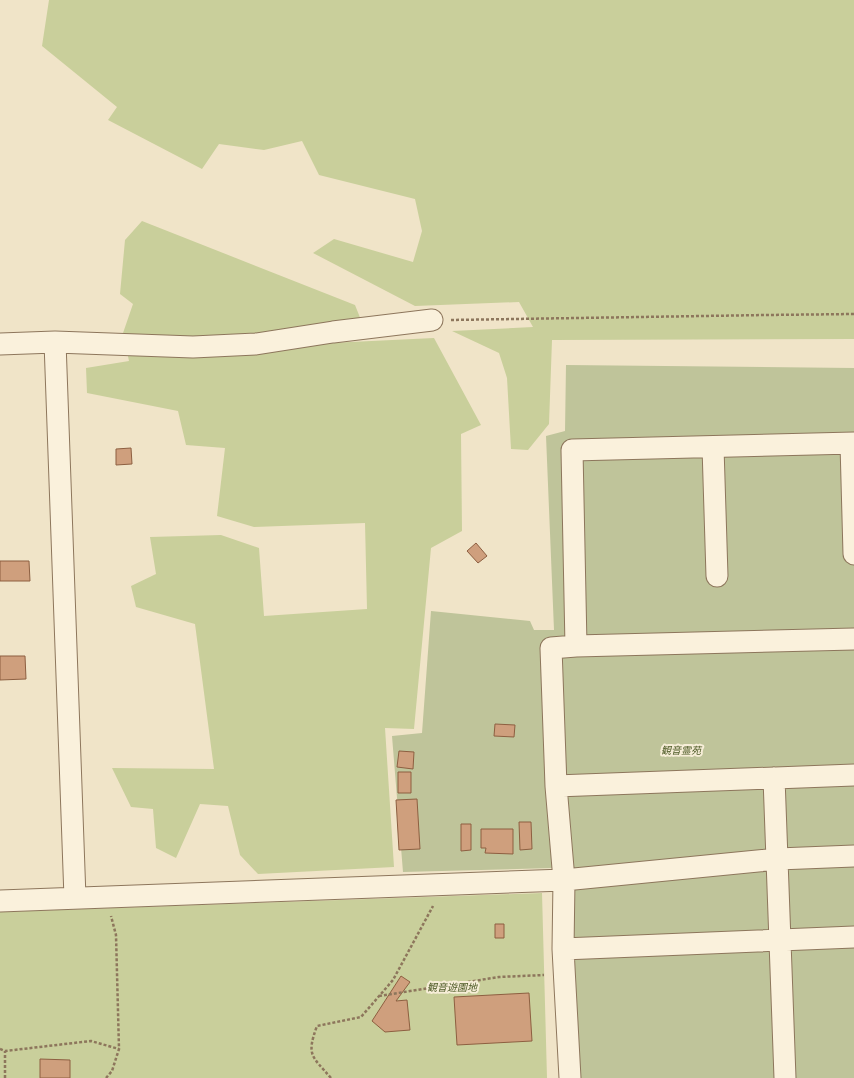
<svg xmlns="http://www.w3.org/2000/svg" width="854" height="1078" viewBox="0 0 854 1078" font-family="'IBM Plex Serif','Noto Sans JP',serif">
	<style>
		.green { fill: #c9cf9b }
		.cemetery { fill: #bfc49a }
		.building { fill: #cf9f7d; stroke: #8d5f41 }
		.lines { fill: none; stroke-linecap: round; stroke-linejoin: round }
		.minor-casing { stroke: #8d765c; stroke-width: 23 }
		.path { stroke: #8d765c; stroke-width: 2.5; stroke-dasharray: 3 2; stroke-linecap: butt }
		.minor { stroke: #faf1dc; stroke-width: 21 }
		.labels { text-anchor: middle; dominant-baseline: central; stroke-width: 4; stroke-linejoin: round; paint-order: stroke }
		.park-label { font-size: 10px; font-style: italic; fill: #4d5a26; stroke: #f7eed8 }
	</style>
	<rect width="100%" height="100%" fill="#f0e4c8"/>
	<path class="green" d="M 49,0 L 854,0 L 854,339 L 552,340 L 549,424 L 528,450 L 511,449 L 507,378 L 499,353 L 452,331 L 533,327 L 519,302 L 415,306 L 313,253 L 334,239 L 413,262 L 422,231 L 415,199 L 319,175 L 302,141 L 264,150 L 219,144 L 202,169 L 108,120 L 117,107 L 42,46 Z
		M 142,221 L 355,305 L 361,320 L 309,344 L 434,338 L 481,425 L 461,434 L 462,531 L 431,548 L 414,729 L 385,728 L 394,867 L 258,874 L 240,855 L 228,806 L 200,804 L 176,858 L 156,848 L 153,809 L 131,807 L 112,768 L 214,769 L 195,624 L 136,607 L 131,586 L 156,574 L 150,537 L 221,535 L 259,548 L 264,616 L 367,609 L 365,523 L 254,527 L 217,516 L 225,448 L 186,445 L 178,411 L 87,393 L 86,368 L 129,361 L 123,333 L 133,304 L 120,294 L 125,240 Z
		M 542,893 L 547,1078 L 0,1078 L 0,912 Z"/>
	<path class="cemetery" d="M 566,365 L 854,368 L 854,1078 L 560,1078 L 553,868 L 403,872 L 392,736 L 422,733 L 431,611 L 530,621 L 534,630 L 554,630 L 546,436 L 565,431 Z"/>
	<path class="building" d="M 131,448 L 132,464 L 116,465 L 116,449 Z
		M 476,543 L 487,556 L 478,563 L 467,551 Z
		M 0,561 L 29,561 L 30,581 L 0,581 Z
		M 0,656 L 25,656 L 26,679 L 0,680 Z
		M 495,724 L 515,725 L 514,737 L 494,736 Z
		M 399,751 L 414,752 L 413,769 L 397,767 Z
		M 398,772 L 411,772 L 411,793 L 398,793 Z
		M 417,799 L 420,849 L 399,850 L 396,800 Z
		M 519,822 L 531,822 L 532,849 L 520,850 Z
		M 461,824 L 471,824 L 471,850 L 461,851 Z
		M 481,829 L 513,829 L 513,854 L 485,853 L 486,848 L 481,848 Z
		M 495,924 L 504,924 L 504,938 L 495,938 Z
		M 401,976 L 410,982 L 396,1001 L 407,1000 L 410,1030 L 385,1032 L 372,1021 Z
		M 529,993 L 532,1041 L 457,1045 L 454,997 Z
		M 40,1059 L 70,1060 L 70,1078 L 40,1078 Z"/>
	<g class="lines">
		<defs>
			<path id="minor" d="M 55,342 L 75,898
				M 0,344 L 55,342 L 193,347 L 256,344 L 333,332 L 432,320
				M 851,444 L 854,554
				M 713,447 L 717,576
				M 576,646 L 572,450 L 854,443
				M 774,778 L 785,1078
				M 556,786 L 854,775
				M 0,901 L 564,880 L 778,859 L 854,856
				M 563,949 L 854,937
				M 570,1078 L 563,949 L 564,880 L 556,786 L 551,648 L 576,646 L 854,639"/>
		</defs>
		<use href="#minor" class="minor-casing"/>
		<path class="path" d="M 451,320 L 766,315 L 854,314
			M 379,996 L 499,977 L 544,975
			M 0,1049 L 5,1051 L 91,1041 L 119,1049
			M 5,1078 L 5,1051
			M 106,1078 L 112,1071 L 119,1049 L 116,935 L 111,916
			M 331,1078 C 312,1056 306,1056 317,1026 L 361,1017 L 393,980 L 433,906"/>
		<use href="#minor" class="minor"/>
	</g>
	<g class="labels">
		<g class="park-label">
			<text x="681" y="750">観音霊苑</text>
			<text x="452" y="987">観音遊園地</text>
		</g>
	</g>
</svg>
